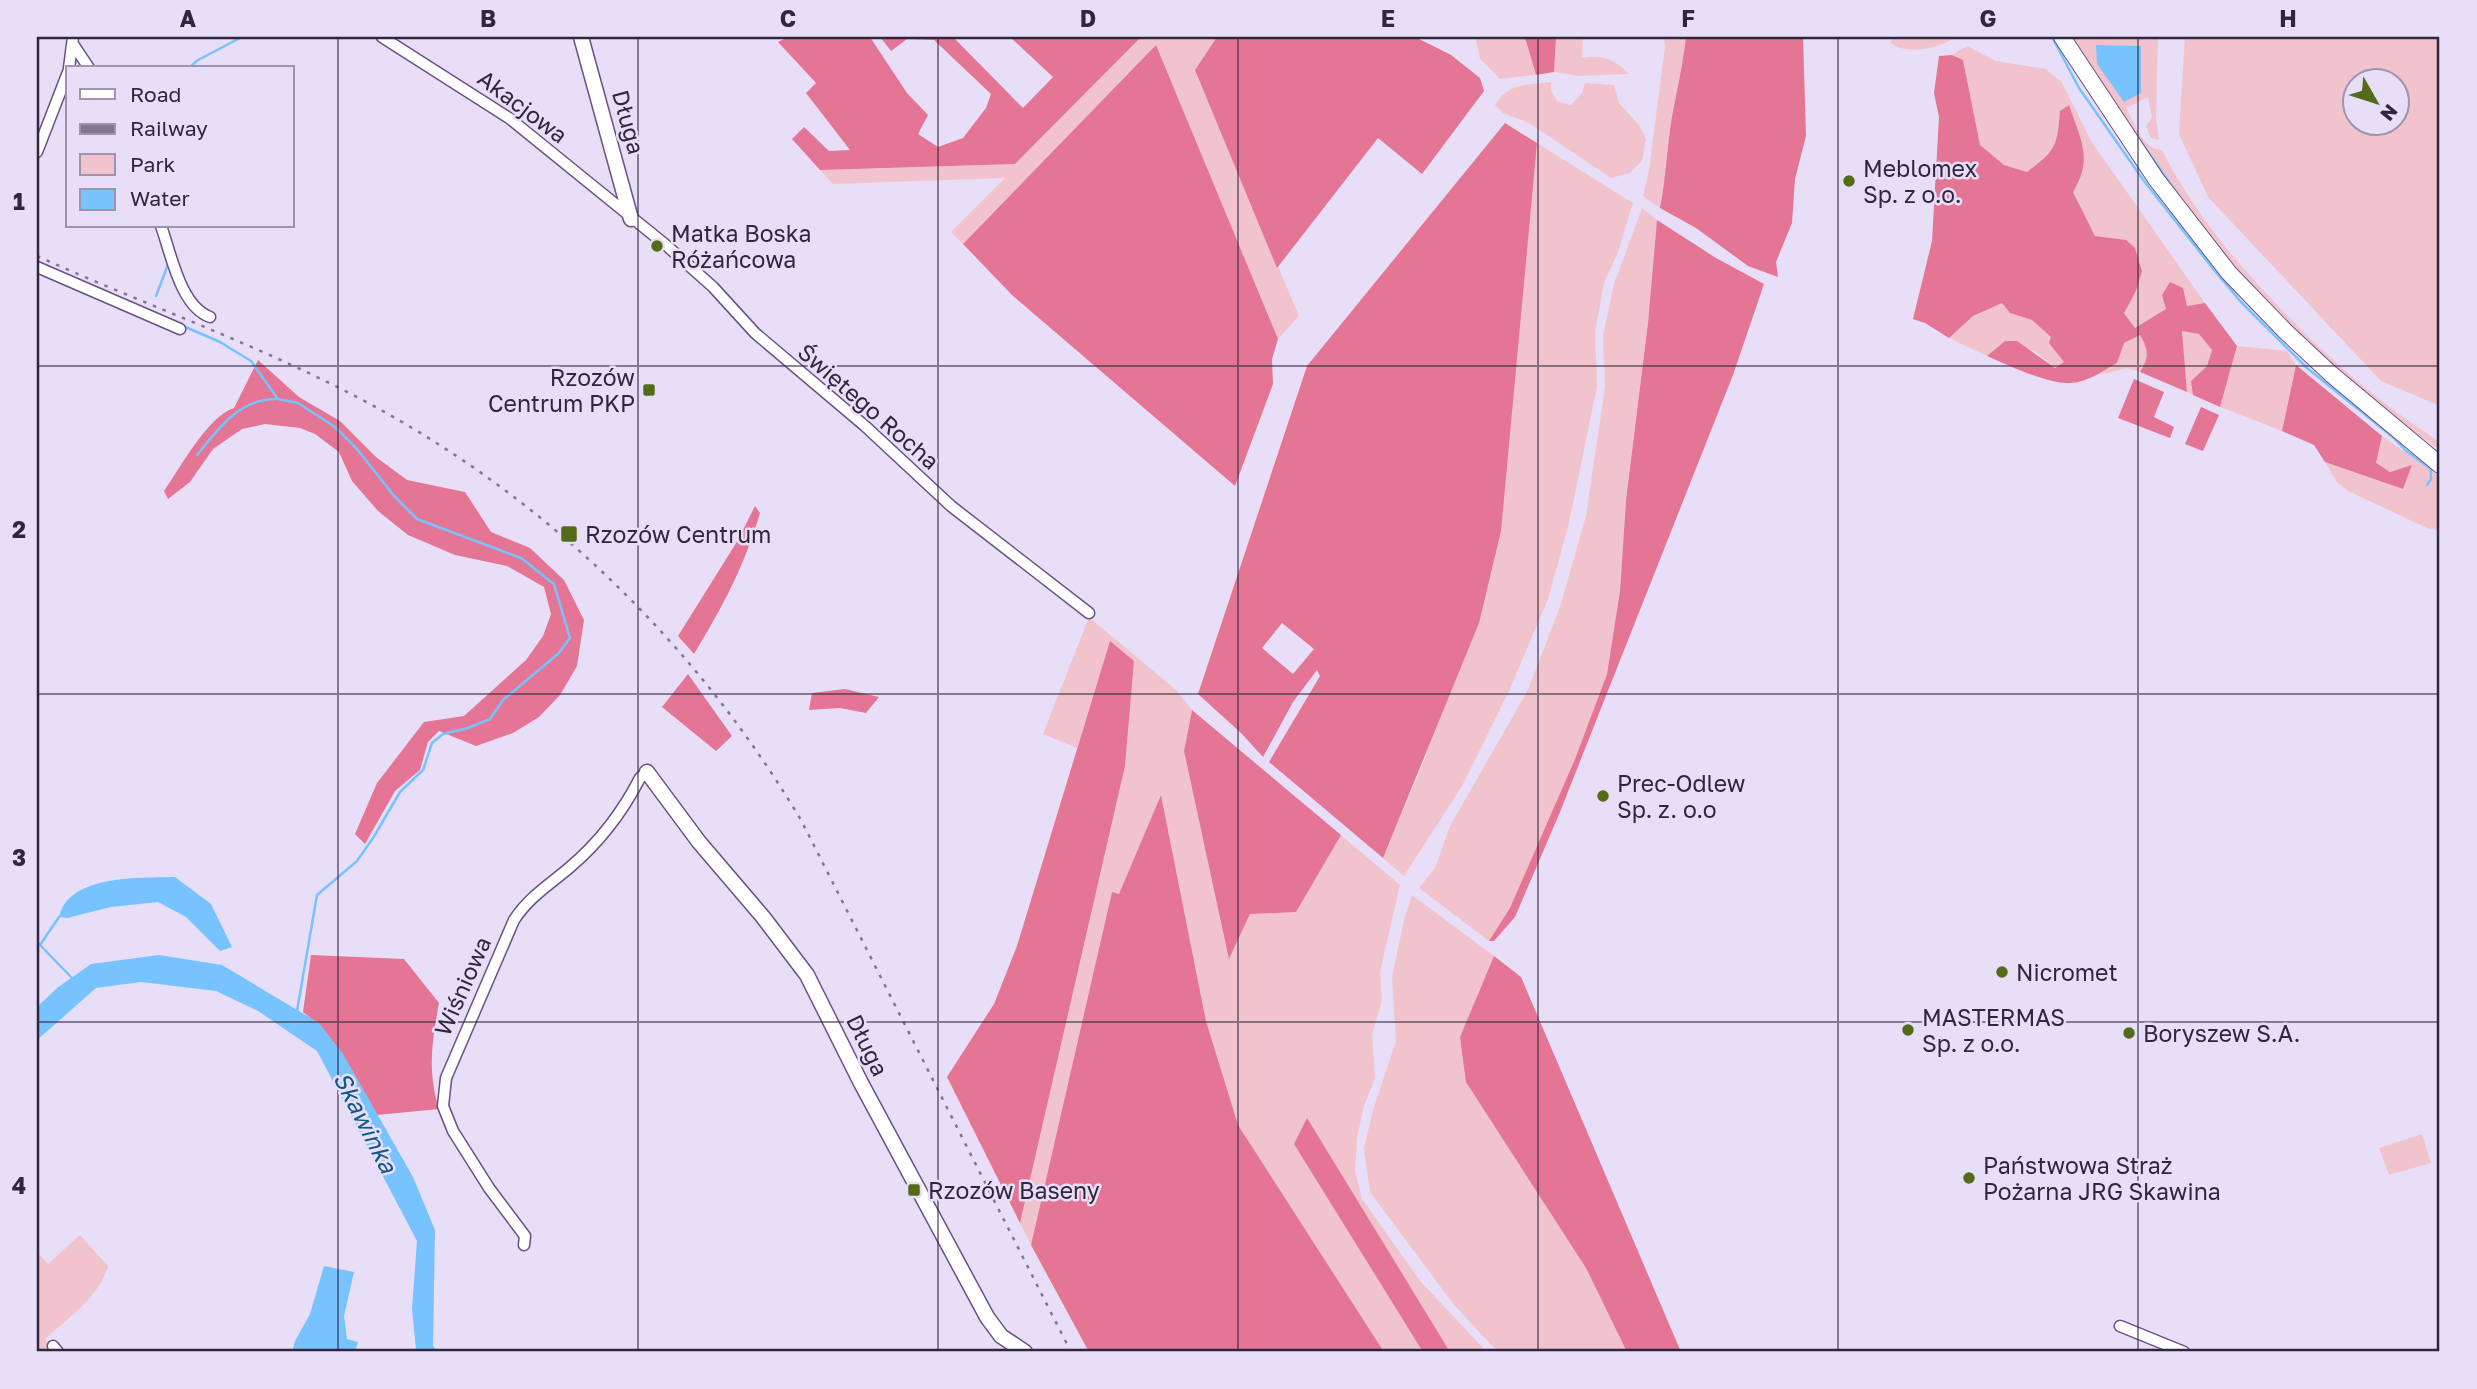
<svg xmlns="http://www.w3.org/2000/svg" width="2477" height="1389" viewBox="0 0 2477 1389" font-family="'Golos Text',sans-serif">
	<style>
		.green { fill: #f1c4cd; fill-rule: evenodd }
		.forest { fill: #e57594; fill-rule: evenodd }
		.water { fill: #77c3ff }
		.lines { fill: none; stroke-linecap: round; stroke-linejoin: round }
		.stream { stroke: #77c3ff; stroke-width: 2.5 }
		.minor-casing { stroke: #695186; stroke-width: 13 }
		.tertiary-casing { stroke: #695186; stroke-width: 17 }
		.secondary-casing { stroke: #695186; stroke-width: 18 }
		.minor { stroke: #fff; stroke-width: 10 }
		.tertiary { stroke: #fff; stroke-width: 14 }
		.secondary { stroke: #fff; stroke-width: 16 }
		.rail { stroke: #81778f; stroke-width: 2.5; stroke-dasharray: 3.5 7; stroke-linecap: butt }
		.grid { fill: none; stroke: #30263d; stroke-width: 2; stroke-opacity: 0.55 }
		.poi-dot { fill: #546b1a; stroke: #e8def7; stroke-width: 2.5 }
		.labels { text-anchor: middle; dominant-baseline: central; stroke-width: 5; stroke-linejoin: round; paint-order: stroke }
		.street-label { font-size: 23px; fill: #30263d; stroke: #e8def7 }
		.poi-label { font-size: 23px; fill: #30263d; stroke: #e8def7; text-anchor: start }
		.water-label { font-size: 24px; font-style: italic; fill: #0f5989; stroke: #e8def7 }
		.neatline { fill: none; stroke: #30263d; stroke-width: 2.5 }
		.grid-label { font-size: 23px; text-anchor: middle; font-weight: bold; fill: #30263d }
	</style>
	<rect width="100%" height="100%" fill="#e8def7"/>
	<path class="green" d="M 1141,37 L 1217,37 L 1195,70 L 1299,316 L 1278,339 L 1156,45 L 963,244 L 951,232 L 1005,178 L 833,184 L 820,170 L 1015,164 Z
		M 1480,37 L 1523,37 L 1526,41 L 1536,75 L 1500,79 L 1480,59 L 1476,40 Z
		M 1556,37 L 1583,37 L 1582,58 C 1601,54 1616,60 1629,74 L 1580,76 L 1554,72 Z
		M 1664,37 L 1686,37 L 1683,64 L 1660,208 L 1643,196 L 1649,170 L 1665,47 Z
		M 1891,37 L 1956,37 C 1940,48 1908,56 1891,43 Z
		M 2069,37 L 2158,37 L 2156,116 L 2159,140 L 2151,138 L 2146,126 L 2152,118 L 2148,97 L 2126,108 C 2134,122 2143,150 2162,150 C 2192,210 2233,259 2280,308 C 2329,359 2380,404 2440,442 L 2440,450 L 2369,400 L 2243,280 L 2155,166 Z
		M 2185,37 L 2440,39 L 2440,406 L 2381,381 L 2208,197 L 2179,134 ZM 2354,80 L 2396,80 L 2396,122 L 2354,122 Z
		M 1967,46 L 1996,61 L 2045,69 L 2061,81 L 2091,141 L 2205,303 L 2167,309 L 2135,328 L 2124,312 L 2136,291 L 2142,270 L 2135,248 L 2095,236 L 2073,191 L 2080,181 L 2060,112 C 2057,148 2056,149 2027,172 L 2004,165 L 1980,145 L 1963,60 L 1952,55 Z
		M 1551,82 L 1551,90 L 1557,101 L 1571,105 L 1582,93 L 1585,83 L 1614,85 L 1619,103 L 1639,125 L 1646,139 L 1642,161 L 1630,173 L 1611,178 L 1529,123 L 1503,113 L 1495,105 C 1508,83 1527,85 1551,82 Z
		M 1537,143 L 1633,203 L 1618,252 L 1604,283 L 1595,332 L 1597,387 L 1568,527 L 1548,599 L 1509,691 L 1462,786 L 1404,876 L 1383,858 L 1426,756 L 1518,329 Z
		M 1642,208 L 1657,220 L 1648,323 L 1626,500 L 1620,591 L 1607,674 L 1575,759 L 1510,909 L 1489,941 L 1419,888 L 1435,868 L 1450,826 L 1528,690 L 1561,604 L 1586,516 L 1605,387 L 1603,336 L 1614,284 Z
		M 2002,302 L 2010,313 L 2032,320 L 2051,337 L 2050,343 L 2065,362 L 2055,368 L 2035,351 L 2005,341 L 1987,356 L 1949,338 L 1973,316 Z
		M 2182,330 L 2199,334 L 2212,350 L 2207,366 L 2191,381 L 2193,395 L 2187,392 Z
		M 2140,335 C 2149,350 2149,358 2140,372 L 2127,368 L 2096,376 L 2117,363 L 2124,343 Z
		M 2237,346 L 2287,351 L 2296,365 L 2282,431 L 2220,407 Z
		M 2382,436 L 2440,477 L 2440,531 L 2427,528 L 2348,491 L 2337,482 L 2325,462 L 2403,489 L 2412,465 L 2389,472 L 2375,463 Z
		M 1089,617 L 1176,690 L 1192,710 L 1184,751 L 1230,958 L 1250,914 L 1296,911 L 1341,835 L 1400,885 L 1380,972 L 1382,1001 L 1372,1034 L 1375,1078 L 1363,1109 L 1357,1139 L 1355,1171 L 1362,1199 L 1421,1282 L 1487,1352 L 1384,1352 L 1238,1125 L 1206,1021 L 1161,796 L 1119,895 L 1112,893 L 1031,1245 L 1020,1223 L 1125,766 L 1134,661 L 1110,642 L 1077,748 L 1043,734 Z
		M 1412,895 L 1494,956 L 1460,1037 L 1586,1268 L 1627,1352 L 1498,1352 L 1454,1305 L 1370,1192 L 1364,1148 L 1373,1110 L 1396,1041 L 1392,977 L 1404,920 Z
		M 2422,1134 L 2431,1163 L 2389,1175 L 2379,1148 Z
		M 80,1235 L 108,1266 C 98,1298 71,1316 47,1337 L 46,1341 L 55,1352 L 37,1352 L 37,1252 L 48,1264 Z"/>
	<path class="forest" d="M 788,37 L 870,37 L 907,93 L 928,115 L 918,134 L 938,147 L 963,138 L 986,108 L 991,94 L 934,40 L 907,39 L 891,51 L 880,37 L 953,37 L 1023,108 L 1053,77 L 1010,37 L 1141,37 L 1015,164 L 820,170 L 792,139 L 804,127 L 829,151 L 850,150 L 806,93 L 816,83 L 778,42 Z
		M 1217,37 L 1415,37 L 1451,55 L 1480,78 L 1484,91 L 1422,174 L 1378,138 L 1277,268 L 1195,70 Z
		M 1523,37 L 1556,37 L 1554,72 L 1536,75 L 1526,41 Z
		M 1686,37 L 1803,37 L 1806,136 L 1795,179 L 1792,223 L 1776,262 L 1778,277 L 1748,266 L 1696,228 L 1660,208 C 1666,178 1667,147 1672,117 C 1677,90 1683,64 1686,37 Z
		M 1156,45 L 1278,339 L 1272,359 L 1273,384 L 1235,486 L 1012,295 L 963,244 Z
		M 1952,55 L 1963,60 L 1980,145 L 2004,165 L 2027,172 C 2056,150 2057,147 2060,111 L 2069,105 C 2080,139 2094,158 2073,192 L 2095,236 L 2126,240 L 2135,248 L 2142,271 L 2136,291 L 2124,313 L 2135,328 L 2166,309 L 2162,295 L 2170,282 L 2183,288 L 2187,306 L 2205,303 L 2237,346 L 2220,407 L 2193,395 L 2191,381 L 2207,366 L 2212,350 L 2199,334 L 2182,331 L 2187,392 L 2140,372 C 2149,358 2149,350 2140,335 L 2124,343 L 2117,363 C 2103,371 2088,382 2071,383 C 2050,385 2007,365 1987,356 L 2005,341 L 2017,341 L 2055,368 L 2064,362 L 2049,343 L 2051,337 L 2032,320 L 2010,313 L 2002,303 L 1973,316 L 1949,338 L 1925,323 L 1913,319 L 1932,241 L 1939,117 L 1934,93 L 1939,56 Z
		M 1505,123 L 1537,143 L 1501,531 L 1479,623 L 1383,858 L 1269,762 L 1320,676 L 1317,670 L 1293,702 L 1263,757 L 1241,733 L 1198,694 L 1307,366 ZM 1282,623 L 1314,649 L 1293,674 L 1262,648 Z
		M 1657,220 L 1716,258 L 1764,284 L 1733,375 L 1560,812 L 1515,917 L 1494,941 L 1489,941 L 1510,908 L 1575,759 L 1607,674 L 1620,591 L 1626,500 L 1648,323 Z
		M 258,360 L 299,397 L 340,421 L 376,457 L 407,480 L 465,492 L 491,532 L 530,548 L 564,580 L 584,620 L 577,666 L 560,695 L 539,717 L 513,733 L 476,746 L 439,731 L 428,742 L 420,770 L 395,791 L 365,844 L 355,834 L 377,783 L 424,722 L 464,716 L 526,660 L 543,636 L 551,614 L 544,587 L 507,566 L 455,555 L 408,535 L 378,511 L 352,481 L 339,452 L 315,434 L 300,428 L 265,424 L 242,429 L 213,449 L 190,482 L 168,499 L 164,491 C 180,468 208,416 234,408 Z
		M 2296,365 L 2382,436 L 2376,463 L 2390,472 L 2412,465 L 2403,489 L 2325,462 L 2314,445 L 2282,431 Z
		M 2134,379 L 2164,392 L 2154,417 L 2174,427 L 2170,438 L 2118,418 Z
		M 2201,407 L 2219,415 L 2203,451 L 2185,444 Z
		M 755,506 L 760,513 C 744,567 723,606 694,654 L 678,636 L 738,540 Z
		M 1110,641 L 1134,661 L 1125,766 L 1020,1223 L 947,1077 L 994,1004 L 1017,946 Z
		M 688,674 L 732,736 L 716,751 L 662,707 Z
		M 845,689 L 879,697 L 866,713 L 840,708 L 809,710 L 812,693 Z
		M 1192,710 L 1341,835 L 1296,912 L 1250,914 L 1229,959 L 1184,751 Z
		M 1161,795 L 1206,1021 L 1238,1125 L 1384,1352 L 1089,1352 L 1031,1245 L 1112,892 L 1119,894 Z
		M 311,955 L 404,959 L 439,1003 C 432,1042 427,1070 439,1109 L 377,1115 C 356,1078 338,1038 303,1012 Z
		M 1494,956 L 1521,977 L 1681,1352 L 1627,1352 L 1586,1268 L 1466,1082 L 1460,1037 Z
		M 1307,1118 L 1450,1352 L 1423,1352 L 1294,1144 Z"/>
	<path class="water" d="M 2096,45 L 2141,46 L 2141,93 L 2124,102 L 2097,64 Z
		M 175,877 L 211,904 L 232,947 L 220,951 L 186,917 L 158,902 L 111,907 L 67,918 L 59,917 C 69,874 140,878 175,877 Z
		M 159,955 L 222,965 L 319,1023 L 343,1054 L 413,1177 L 435,1230 L 433,1346 L 437,1352 L 417,1352 L 416,1350 L 412,1309 L 417,1241 L 317,1051 L 258,1011 L 216,991 L 141,982 L 96,988 L 37,1040 L 37,1007 L 57,988 L 91,964 Z
		M 324,1266 L 354,1272 L 344,1316 L 347,1339 L 358,1342 L 355,1352 L 292,1352 L 295,1341 L 310,1314 Z"/>
	<g class="lines">
		<path class="stream" d="M 2052,37 L 2079,88 L 2144,181 L 2214,270 L 2241,302 L 2307,368 L 2394,438 L 2406,451 L 2431,469 L 2431,479 L 2427,485
			M 189,68 L 198,60 L 242,37
			M 2139,139 L 2179,196
			M 156,296 L 169,262
			M 183,326 L 220,342 L 251,361 L 278,399 L 298,403 L 335,427 L 357,449 L 395,497 L 417,519 L 521,558 L 554,584 L 570,638 L 559,653 L 503,700 L 490,719 L 468,728 L 443,734 L 432,743 L 423,770 L 400,792 L 373,838 L 357,861 L 317,895 L 297,1011
			M 197,455 C 218,429 239,399 276,399
			M 37,942 L 73,979
			M 40,945 L 59,917"/>
		<defs>
			<path id="minor" d="M 382,37 L 509,118 L 667,246 L 713,287 L 755,333 L 865,426 L 951,506 L 1089,613
				M 73,44 L 89,68
				M 69,68 L 73,37
				M 37,152 L 68,72
				M 161,226 C 171,253 180,306 210,317
				M 37,267 L 180,329
				M 524,1245 L 525,1236 L 489,1188 L 453,1131 L 443,1106 L 446,1078 L 514,920 C 529,897 549,885 569,868 C 600,842 622,813 640,778 L 647,772
				M 2120,1326 L 2184,1352
				M 53,1346 L 58,1352"/>
			<path id="tertiary" d="M 581,37 L 631,219
				M 647,772 L 699,842 L 763,917 L 807,975 L 861,1083 L 987,1317 L 1001,1336 L 1025,1352"/>
			<path id="secondary" d="M 2062,37 L 2156,179 L 2229,273 L 2285,331 L 2331,374 L 2440,465"/>
		</defs>
		<use href="#minor" class="minor-casing"/>
		<use href="#tertiary" class="tertiary-casing"/>
		<use href="#secondary" class="secondary-casing"/>
		<use href="#minor" class="minor"/>
		<use href="#tertiary" class="tertiary"/>
		<use href="#secondary" class="secondary"/>
		<path class="rail" d="M 37,256 C 141,303 251,342 353,395 C 540,492 693,639 801,820 L 1071,1352"/>
	</g>
	<path class="grid" d="M 338,37 L 338,1352M 638,37 L 638,1352M 938,37 L 938,1352M 1238,37 L 1238,1352M 1538,37 L 1538,1352M 1838,37 L 1838,1352M 2138,37 L 2138,1352M 37,366 L 2440,366M 37,694 L 2440,694M 37,1022 L 2440,1022"/>
	<g class="poi-dot">
		<circle cx="1849" cy="181" r="7"/>
		<circle cx="657" cy="246" r="7"/>
		<rect x="642" y="383" width="14" height="14" rx="3.5"/>
		<rect x="560" y="525" width="18" height="18" rx="3.5"/>
		<circle cx="1603" cy="796" r="7"/>
		<circle cx="2002" cy="972" r="7"/>
		<circle cx="1908" cy="1030" r="7"/>
		<circle cx="2129" cy="1033" r="7"/>
		<circle cx="1969" cy="1178" r="7"/>
		<rect x="907" y="1183" width="14" height="14" rx="3.5"/>
	</g>
	<g class="labels">
		<g class="street-label">
			<text transform="translate(523 106) rotate(37)">Akacjowa</text>
			<text transform="translate(629 122) rotate(75)">Długa</text>
			<text transform="translate(869 406) rotate(41)">Świętego Rocha</text>
			<text transform="translate(462 986) rotate(-66)">Wiśniowa</text>
			<text transform="translate(868 1045) rotate(64)">Długa</text>
		</g>
		<g class="poi-label">
			<text x="1863" y="168">Meblomex<tspan x="1863" dy="26">Sp. z o.o.</tspan></text>
			<text x="671" y="233">Matka Boska<tspan x="671" dy="26">Różańcowa</tspan></text>
			<text x="635" y="377" text-anchor="end">Rzozów<tspan x="635" dy="26">Centrum PKP</tspan></text>
			<text x="585" y="534">Rzozów Centrum</text>
			<text x="1617" y="783">Prec-Odlew<tspan x="1617" dy="26">Sp. z. o.o</tspan></text>
			<text x="2016" y="972">Nicromet</text>
			<text x="1922" y="1017">MASTERMAS<tspan x="1922" dy="26">Sp. z o.o.</tspan></text>
			<text x="2143" y="1033">Boryszew S.A.</text>
			<text x="1983" y="1165">Państwowa Straż<tspan x="1983" dy="26">Pożarna JRG Skawina</tspan></text>
			<text x="928" y="1190">Rzozów Baseny</text>
		</g>
		<g class="water-label">
			<text transform="translate(366 1122) rotate(63)">Skawinka</text>
		</g>
	</g>
	<rect width="2477" height="1389" fill="none" stroke="#e8def7" stroke-width="77"/>
	<rect x="66" y="66" width="228" height="161" fill="#e8def7" stroke="#9e94ad" stroke-width="2"/>
	<rect x="80" y="89" width="35" height="10" fill="#ffffff" stroke="#9e94ad" stroke-width="2"/>
	<text x="130" y="102" font-size="21" fill="#30263d">Road</text>
	<rect x="80" y="124" width="35" height="10" fill="#81778f" stroke="#9e94ad" stroke-width="2"/>
	<text x="130" y="136" font-size="21" fill="#30263d">Railway</text>
	<rect x="80" y="154" width="35" height="21" fill="#f1c4cd" stroke="#9e94ad" stroke-width="2"/>
	<text x="130" y="172" font-size="21" fill="#30263d">Park</text>
	<rect x="80" y="189" width="35" height="21" fill="#77c3ff" stroke="#9e94ad" stroke-width="2"/>
	<text x="130" y="206" font-size="21" fill="#30263d">Water</text>
	<g transform="translate(2376 102) rotate(129)"><circle r="33" fill="#e8def7" stroke="#9e94ad" stroke-width="2"/>
	<path d="M0-5L12 26L0 18L-12 26Z" fill="#546b1a"/>
	<text y="-10" font-size="19" font-weight="bold" text-anchor="middle" fill="#30263d">N</text>
	</g>
	<rect x="38" y="38" width="2400" height="1312" class="neatline"/>
	<g class="grid-label">
		<text x="188" y="27">A</text>
		<text x="488" y="27">B</text>
		<text x="788" y="27">C</text>
		<text x="1088" y="27">D</text>
		<text x="1388" y="27">E</text>
		<text x="1688" y="27">F</text>
		<text x="1988" y="27">G</text>
		<text x="2288" y="27">H</text>
		<text x="19" y="210">1</text>
		<text x="19" y="538">2</text>
		<text x="19" y="866">3</text>
		<text x="19" y="1194">4</text>
	</g>
</svg>
